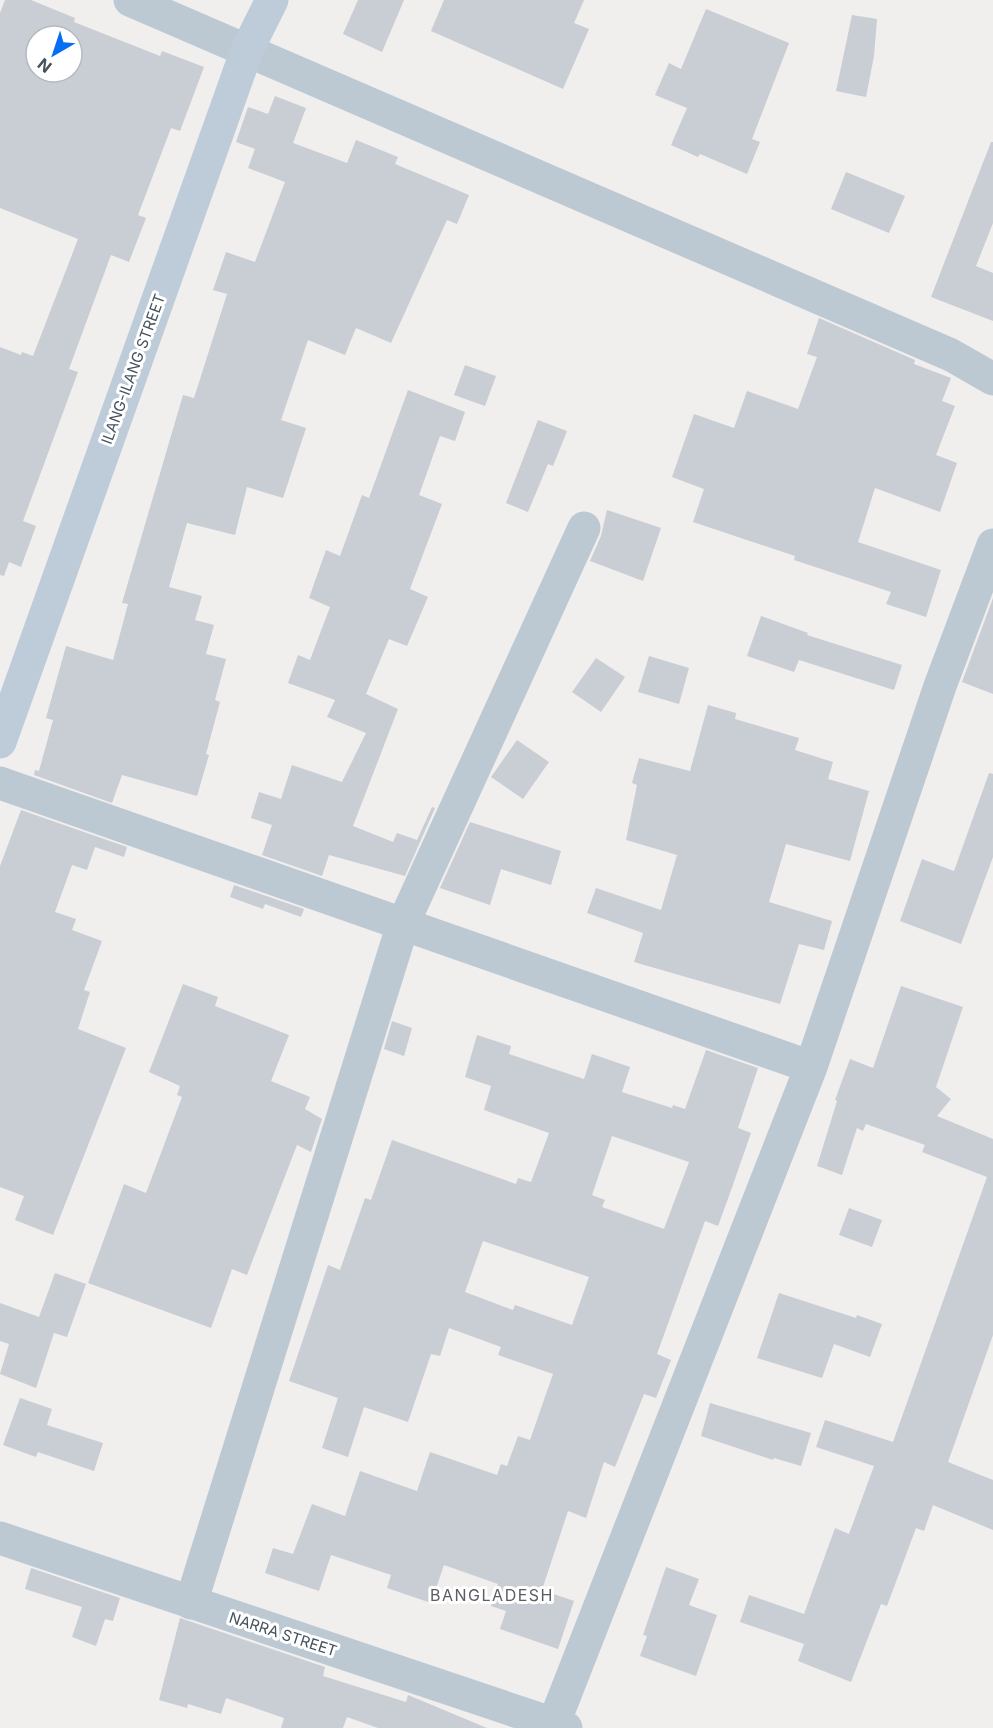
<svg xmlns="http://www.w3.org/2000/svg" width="993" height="1728" viewBox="0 0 993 1728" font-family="Inter,sans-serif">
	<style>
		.building { fill: #c9cdd4; fill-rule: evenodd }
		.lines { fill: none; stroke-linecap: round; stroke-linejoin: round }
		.minor { stroke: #bdc9d2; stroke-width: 33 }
		.tertiary { stroke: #bdc9d2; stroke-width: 33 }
		.secondary { stroke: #becbd9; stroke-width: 33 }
		.labels { text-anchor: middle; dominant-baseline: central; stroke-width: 6; stroke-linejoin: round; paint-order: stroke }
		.street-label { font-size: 15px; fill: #44525e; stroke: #fff }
		.neighbourhood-label { font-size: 16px; letter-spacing: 1.5px; fill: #5a5e64; stroke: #fff }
	</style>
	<rect width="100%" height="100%" fill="#f1eeee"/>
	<path class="building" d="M 5,0 L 31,0 L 75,18 L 74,22 L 160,56 L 162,51 L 204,67 L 180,131 L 171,128 L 138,215 L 146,218 L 129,262 L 111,255 L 69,369 L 78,372 L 23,521 L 36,526 L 21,567 L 9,562 L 4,576 L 0,575 L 0,347 L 21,355 L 22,352 L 33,356 L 78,239 L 0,208 L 0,13 ZM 36,36 L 72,36 L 72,72 L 36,72 Z
		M 358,0 L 404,0 L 382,52 L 343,34 Z
		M 444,0 L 584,0 L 574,23 L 589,29 L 563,89 L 431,31 Z
		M 706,9 L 789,43 L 752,139 L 760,142 L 747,174 L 700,154 L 698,157 L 671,145 L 687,108 L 655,95 L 669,63 L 681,69 Z
		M 852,15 L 877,19 L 874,56 L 866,97 L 836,91 Z
		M 275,96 L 306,108 L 293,143 L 347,163 L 356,140 L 398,157 L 395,164 L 469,195 L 457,224 L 447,220 L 391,343 L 356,328 L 345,355 L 308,340 L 281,420 L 306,428 L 283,498 L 247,487 L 235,535 L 187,523 L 169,587 L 202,596 L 195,620 L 214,625 L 206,654 L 226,659 L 215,700 L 220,702 L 206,754 L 209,755 L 197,796 L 122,775 L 112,803 L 34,775 L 35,770 L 39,771 L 53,720 L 46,718 L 66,646 L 113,660 L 128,604 L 122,603 L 183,395 L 194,398 L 227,294 L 213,290 L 226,252 L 255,262 L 285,182 L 248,168 L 255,149 L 236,142 L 248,107 L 268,114 Z
		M 991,142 L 993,142 L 993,223 L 976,266 L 993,273 L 993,321 L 931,297 Z
		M 846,172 L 905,196 L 889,233 L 831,209 Z
		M 819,318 L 915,360 L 914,364 L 951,378 L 942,401 L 955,406 L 936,455 L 957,463 L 940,512 L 875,488 L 858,542 L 941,570 L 926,617 L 886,604 L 891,592 L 794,560 L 795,556 L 693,522 L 704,489 L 672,477 L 694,414 L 734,428 L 747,391 L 798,409 L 817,357 L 807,354 Z
		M 465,365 L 496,376 L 485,406 L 454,395 Z
		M 408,390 L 465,412 L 455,441 L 440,436 L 419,495 L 442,504 L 410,589 L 428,597 L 407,646 L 389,639 L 366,694 L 398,709 L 353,826 L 393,842 L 397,833 L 417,840 L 432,807 L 435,808 L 405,876 L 329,855 L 322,876 L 262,855 L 272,825 L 251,818 L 259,792 L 281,799 L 292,765 L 342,782 L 366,733 L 327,717 L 335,700 L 288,683 L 298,655 L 310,660 L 330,607 L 309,598 L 326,550 L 340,556 L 362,495 L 369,498 Z
		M 538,420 L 567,431 L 553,466 L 548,464 L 528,512 L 506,503 Z
		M 607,510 L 661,528 L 643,581 L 590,561 L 601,536 Z
		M 993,598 L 993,694 L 962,682 Z
		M 761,616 L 808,633 L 807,635 L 902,665 L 894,690 L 799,660 L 794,672 L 747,656 Z
		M 649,656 L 689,668 L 679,704 L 638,692 Z
		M 596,658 L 625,677 L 601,712 L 572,692 Z
		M 708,705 L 736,713 L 735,719 L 799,738 L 795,750 L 833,762 L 828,779 L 869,791 L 850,861 L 786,844 L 769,902 L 832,921 L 824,950 L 799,944 L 780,1004 L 634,962 L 643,933 L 587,913 L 596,888 L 661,910 L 677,855 L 626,840 L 637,785 L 632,783 L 639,758 L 690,771 Z
		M 517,740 L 549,762 L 523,799 L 491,777 Z
		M 989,773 L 993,774 L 993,857 L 961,944 L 900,921 L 922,859 L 954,871 Z
		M 21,810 L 127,847 L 124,857 L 95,847 L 87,870 L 72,865 L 55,912 L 76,919 L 72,930 L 102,941 L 84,990 L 90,992 L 78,1029 L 126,1048 L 53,1235 L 15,1220 L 24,1196 L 0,1187 L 0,866 Z
		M 470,822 L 561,851 L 551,885 L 501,869 L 490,905 L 440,888 Z
		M 234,885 L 304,909 L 301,917 L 265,904 L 263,909 L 230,897 Z
		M 183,984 L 218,997 L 215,1006 L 289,1035 L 271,1081 L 310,1097 L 305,1109 L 322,1119 L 311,1152 L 297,1145 L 247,1275 L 232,1269 L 211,1328 L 88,1283 L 124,1184 L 146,1193 L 182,1097 L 177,1095 L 180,1086 L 149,1072 Z
		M 901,986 L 963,1007 L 936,1087 L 951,1099 L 937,1116 L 993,1139 L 993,1335 L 948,1462 L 993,1480 L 993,1530 L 933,1505 L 924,1531 L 916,1528 L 887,1606 L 881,1604 L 851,1682 L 798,1661 L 804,1644 L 740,1622 L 749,1595 L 804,1614 L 835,1528 L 849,1534 L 874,1466 L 816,1447 L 825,1420 L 893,1442 L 987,1177 L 922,1152 L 925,1145 L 866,1124 L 863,1131 L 857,1128 L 842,1175 L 817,1166 L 837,1101 L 835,1100 L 850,1059 L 873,1068 Z
		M 392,1021 L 412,1028 L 404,1056 L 384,1049 Z
		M 477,1035 L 511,1046 L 509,1054 L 584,1079 L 592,1054 L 630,1067 L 622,1092 L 672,1108 L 673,1105 L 685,1109 L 706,1050 L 758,1068 L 738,1128 L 751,1133 L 729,1196 L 718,1226 L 705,1221 L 657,1354 L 671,1360 L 656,1398 L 644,1394 L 615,1467 L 604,1462 L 586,1518 L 568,1511 L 542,1590 L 574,1601 L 558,1649 L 500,1629 L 506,1611 L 491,1606 L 498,1584 L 444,1565 L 431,1603 L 387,1588 L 391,1575 L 331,1555 L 319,1591 L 265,1573 L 273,1548 L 293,1554 L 312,1504 L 345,1516 L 360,1471 L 417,1491 L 430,1452 L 497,1475 L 501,1464 L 507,1466 L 518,1436 L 530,1440 L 553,1374 L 498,1355 L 501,1347 L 449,1328 L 440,1356 L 431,1354 L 408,1422 L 364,1407 L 348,1457 L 322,1448 L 338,1398 L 289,1381 L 328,1265 L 340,1270 L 365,1198 L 371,1200 L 392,1140 L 516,1184 L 518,1178 L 531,1182 L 549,1133 L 484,1110 L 491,1086 L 465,1077 ZM 612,1136 L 689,1162 L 664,1229 L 602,1207 L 605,1200 L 592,1195 ZM 483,1241 L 589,1277 L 572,1325 L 515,1305 L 513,1310 L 465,1292 Z
		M 849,1208 L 882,1220 L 872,1247 L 839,1235 Z
		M 55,1273 L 86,1284 L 67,1337 L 54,1333 L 36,1388 L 0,1374 L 9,1344 L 0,1341 L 0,1303 L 39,1317 Z
		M 779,1293 L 856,1318 L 857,1315 L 882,1324 L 870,1357 L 834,1344 L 822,1378 L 757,1358 Z
		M 20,1398 L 52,1409 L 47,1425 L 103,1443 L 94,1471 L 38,1452 L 36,1457 L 3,1445 Z
		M 710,1403 L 811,1433 L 801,1466 L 774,1458 L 773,1460 L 701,1436 Z
		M 666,1567 L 699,1579 L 689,1605 L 717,1615 L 696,1676 L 640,1656 L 647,1636 L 643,1635 Z
		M 31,1568 L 120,1598 L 113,1621 L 105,1619 L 96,1646 L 72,1637 L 82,1607 L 25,1589 Z
		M 180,1618 L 325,1667 L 323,1676 L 406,1702 L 408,1695 L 487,1728 L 378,1728 L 347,1717 L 343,1728 L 281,1728 L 284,1718 L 226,1698 L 221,1714 L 188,1704 L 187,1708 L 159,1700 Z"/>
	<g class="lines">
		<path class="minor" d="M 130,0 L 951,355 L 993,379
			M 0,783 L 811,1067
			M 191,1603 L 403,924 L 584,528
			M 552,1728 L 811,1067 L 940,686 L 993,545"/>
		<path class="tertiary" d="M 0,1538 L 566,1728"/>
		<path class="secondary" d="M 0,742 L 247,50 L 272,0"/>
	</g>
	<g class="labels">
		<g class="street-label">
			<text transform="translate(133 369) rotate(-70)">ILANG-ILANG STREET</text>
			<text transform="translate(283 1634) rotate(18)">NARRA STREET</text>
		</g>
		<g class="neighbourhood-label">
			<text x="492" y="1595">BANGLADESH</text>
		</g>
	</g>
	<g transform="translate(54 54) rotate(219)"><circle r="28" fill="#ffffff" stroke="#b4babf" stroke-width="1.5"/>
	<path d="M0-4.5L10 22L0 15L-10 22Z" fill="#056ef4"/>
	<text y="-9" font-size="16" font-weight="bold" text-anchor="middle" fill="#44525e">N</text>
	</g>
</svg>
